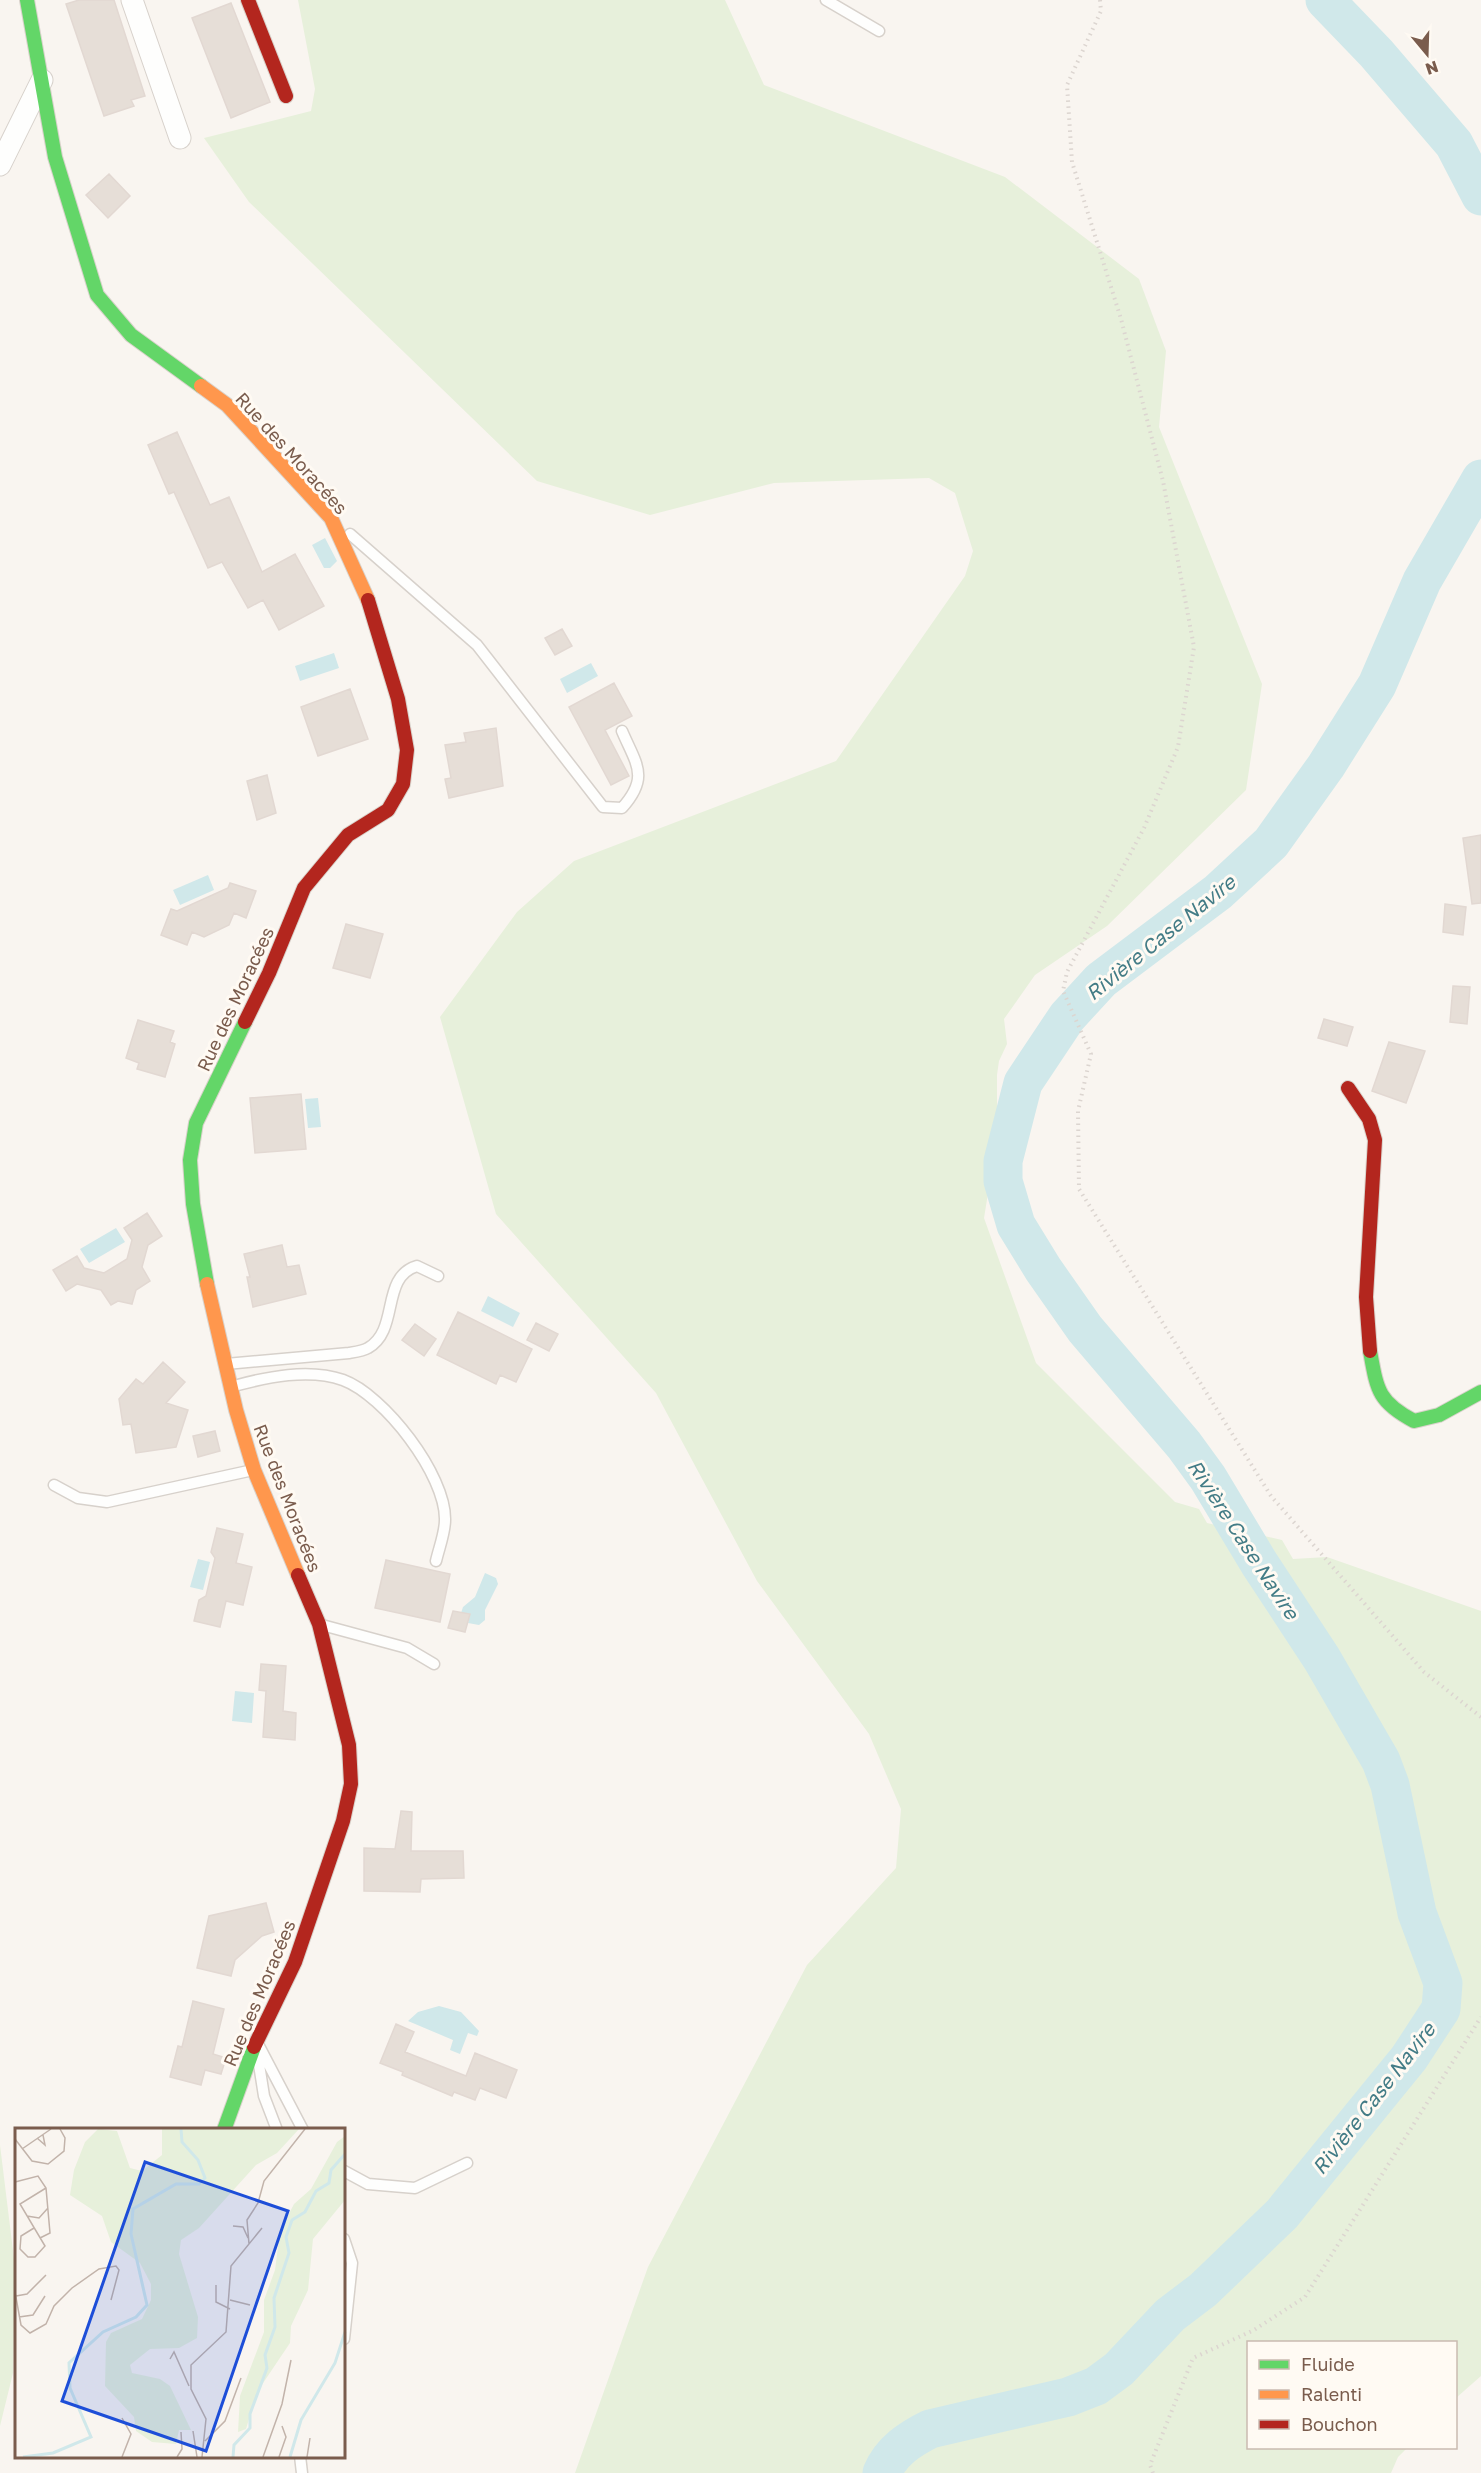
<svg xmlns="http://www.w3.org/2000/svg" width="1481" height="2473" viewBox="0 0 1481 2473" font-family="'Golos Text',sans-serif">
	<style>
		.green { fill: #e7f0db }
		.water { fill: #d0e8ea }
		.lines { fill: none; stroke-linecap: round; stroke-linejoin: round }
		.river { stroke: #d0e8ea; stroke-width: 39 }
		.building { fill: #e6ded7; stroke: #e2d8d2; stroke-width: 1.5 }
		.lane-casing { stroke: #d7d1cb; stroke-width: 13 }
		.street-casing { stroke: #d7d1cb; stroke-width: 23 }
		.fast-casing { stroke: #d9d2cb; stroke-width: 16 }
		.slow-casing { stroke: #d9d2cb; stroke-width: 16 }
		.jam-casing { stroke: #d9d2cb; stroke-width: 16 }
		.path { stroke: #dcd5d0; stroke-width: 4; stroke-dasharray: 1.5 4.5; stroke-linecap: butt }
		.lane { stroke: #fefefd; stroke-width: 10 }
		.street { stroke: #fefefd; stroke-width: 21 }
		.fast { stroke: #63d668; stroke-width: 14 }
		.slow { stroke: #ff974d; stroke-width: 14 }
		.jam { stroke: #b3261e; stroke-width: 14 }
		.labels { text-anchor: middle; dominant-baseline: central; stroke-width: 6; stroke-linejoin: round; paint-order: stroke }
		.street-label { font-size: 18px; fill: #7a5c4d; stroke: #fffaf3 }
		.water-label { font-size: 20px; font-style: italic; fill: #437c86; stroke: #fffaf3 }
		.inset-river { fill: none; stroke: #d0e8ea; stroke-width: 3 }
		.inset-road { fill: none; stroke: #c2b3aa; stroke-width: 1.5 }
		.view { fill: #1d4ed8; fill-opacity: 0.15; stroke: #1d4ed8; stroke-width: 3 }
		.inset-edge { fill: none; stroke: #7a5c4d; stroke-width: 3 }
	</style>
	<rect width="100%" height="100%" fill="#f9f5f0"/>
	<path class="green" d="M 298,0 L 725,0 L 764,85 L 1005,177 L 1139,279 L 1166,351 L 1159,427 L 1262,684 L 1246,790 L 1107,926 L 1035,975 L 1004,1019 L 1007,1044 L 999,1061 L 997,1075 L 997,1138 L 984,1218 L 1036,1363 L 1175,1502 L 1199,1509 L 1207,1523 L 1282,1540 L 1293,1559 L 1327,1557 L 1481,1611 L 1481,2376 L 1456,2398 L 1456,2342 L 1248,2342 L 1248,2448 L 1407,2448 L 1398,2457 L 1391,2473 L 575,2473 L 648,2267 L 807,1965 L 896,1868 L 901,1809 L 869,1734 L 757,1581 L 656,1393 L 496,1214 L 440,1017 L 517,912 L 574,861 L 836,761 L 965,576 L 973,551 L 955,493 L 929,478 L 774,483 L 650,515 L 537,481 L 249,202 L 204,138 L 311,111 L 315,89 Z
		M 0,2145 L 15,2267 L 13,2373 L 0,2426 Z"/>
	<path class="water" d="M 325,538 L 337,561 L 330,568 L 324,568 L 312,545 Z
		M 334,653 L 339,668 L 300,681 L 295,666 Z
		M 591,663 L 598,676 L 567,693 L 560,679 Z
		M 208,875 L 214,890 L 180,905 L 173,890 Z
		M 318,1098 L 321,1127 L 308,1128 L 305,1099 Z
		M 116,1228 L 125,1242 L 89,1263 L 80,1249 Z
		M 488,1296 L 520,1313 L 513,1327 L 481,1311 Z
		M 198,1559 L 210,1562 L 203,1590 L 190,1587 Z
		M 485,1573 L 496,1578 L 498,1584 L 485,1610 L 485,1620 L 479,1625 L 468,1623 L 470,1615 L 461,1613 L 463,1607 L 475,1597 Z
		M 235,1691 L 254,1693 L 252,1723 L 232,1721 Z
		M 439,2006 L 461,2012 L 479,2031 L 477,2036 L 468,2033 L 460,2054 L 450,2050 L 453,2040 L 408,2021 L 418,2012 Z"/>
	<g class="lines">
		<path class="river" d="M 1325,0 L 1376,53 L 1454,144 L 1481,196
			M 882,2473 C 891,2451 910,2439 930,2429 L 1068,2397 L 1096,2386 L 1119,2369 L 1170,2315 L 1203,2290 L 1282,2214 L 1409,2058 L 1441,2009 L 1443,1983 L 1417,1913 L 1390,1785 L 1381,1761 L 1322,1659 L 1259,1563 L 1208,1478 L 1184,1445 L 1085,1329 L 1043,1269 L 1016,1225 L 1003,1181 L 1003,1161 L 1023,1083 L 1067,1017 L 1101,980 L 1218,892 L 1271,843 L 1326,766 L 1377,685 L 1422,581 L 1481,479"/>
	</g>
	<path class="building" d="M 79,0 L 114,0 L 145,96 L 131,100 L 134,106 L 104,116 L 66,4 Z
		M 231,3 L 270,102 L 231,118 L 192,18 Z
		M 109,174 L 130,196 L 108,218 L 86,195 Z
		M 177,432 L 210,505 L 229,497 L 262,572 L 295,554 L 324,606 L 279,630 L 263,600 L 248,608 L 222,562 L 208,568 L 174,492 L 169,494 L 148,445 Z
		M 562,629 L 572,646 L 555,655 L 545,638 Z
		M 614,683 L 632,716 L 605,730 L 629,776 L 611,785 L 569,707 Z
		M 350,689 L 368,739 L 318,756 L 301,707 Z
		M 496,728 L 503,786 L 449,798 L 445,779 L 451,778 L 445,745 L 466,742 L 464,733 Z
		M 267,775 L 276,813 L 257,820 L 247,781 Z
		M 1481,835 L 1481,903 L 1472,904 L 1463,838 Z
		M 230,883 L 256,891 L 246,918 L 234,913 L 229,925 L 204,937 L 192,932 L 187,945 L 161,935 L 171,909 L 177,911 L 228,888 Z
		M 1445,904 L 1466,907 L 1463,935 L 1443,932 Z
		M 346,924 L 383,934 L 370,978 L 333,968 Z
		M 1453,986 L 1470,987 L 1467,1024 L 1450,1022 Z
		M 1324,1019 L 1353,1027 L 1347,1046 L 1318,1038 Z
		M 138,1020 L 174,1031 L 170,1042 L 175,1044 L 165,1077 L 137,1069 L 139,1063 L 126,1058 Z
		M 1389,1042 L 1425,1051 L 1406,1103 L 1372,1091 Z
		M 301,1094 L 306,1149 L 255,1153 L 250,1098 Z
		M 147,1213 L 162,1236 L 148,1245 L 142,1267 L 150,1281 L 136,1290 L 132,1304 L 118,1301 L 111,1305 L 101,1290 L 77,1284 L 66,1291 L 53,1270 L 77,1256 L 84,1268 L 104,1273 L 127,1259 L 132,1240 L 124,1228 Z
		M 282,1245 L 287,1267 L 299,1265 L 306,1294 L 253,1307 L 247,1277 L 250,1277 L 244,1254 Z
		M 458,1312 L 532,1349 L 516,1382 L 500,1375 L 496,1384 L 437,1355 Z
		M 536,1323 L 558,1334 L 549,1351 L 527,1340 Z
		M 415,1324 L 436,1339 L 424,1356 L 402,1340 Z
		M 163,1362 L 185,1382 L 166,1403 L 188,1410 L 176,1447 L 136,1453 L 131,1424 L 123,1425 L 119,1399 L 136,1379 L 143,1384 Z
		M 215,1431 L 220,1451 L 198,1457 L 193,1436 Z
		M 217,1528 L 243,1534 L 236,1563 L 252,1567 L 243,1605 L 226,1601 L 220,1627 L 194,1621 L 199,1600 L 206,1596 L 215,1558 L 211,1552 Z
		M 386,1560 L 450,1574 L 440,1622 L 375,1608 Z
		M 453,1611 L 470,1614 L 465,1632 L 448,1628 Z
		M 261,1664 L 286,1666 L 283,1711 L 296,1713 L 295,1740 L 263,1737 L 266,1691 L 259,1690 Z
		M 401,1811 L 412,1812 L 411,1851 L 463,1851 L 464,1878 L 421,1879 L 420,1892 L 364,1891 L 364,1848 L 395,1849 Z
		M 266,1903 L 274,1932 L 262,1936 L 235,1960 L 231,1976 L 197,1968 L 209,1916 Z
		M 193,2001 L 224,2009 L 213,2054 L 226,2058 L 221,2074 L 205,2070 L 201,2085 L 170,2077 L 178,2046 L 182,2047 Z
		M 396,2024 L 414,2032 L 405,2052 L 466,2076 L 475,2053 L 517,2070 L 506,2098 L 480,2088 L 475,2100 L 454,2092 L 452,2096 L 402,2075 L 403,2072 L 380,2063 Z"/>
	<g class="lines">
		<defs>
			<path id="lane" d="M 826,0 L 879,31
				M 350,534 L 477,645 L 603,807 L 622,808 C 650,777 636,764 622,731
				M 226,1364 L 349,1353 C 355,1352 363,1351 368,1348 C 400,1330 380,1277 417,1266 L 438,1276
				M 234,1386 C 267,1377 309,1368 343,1380 C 384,1395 446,1475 445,1520 C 445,1533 439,1548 436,1561
				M 54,1485 L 78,1498 L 107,1502 L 253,1470
				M 322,1625 L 407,1648 L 434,1664
				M 259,2046 L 303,2130
				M 258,2058 L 264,2096 L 277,2130
				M 344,2171 L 368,2184 L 415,2188 L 467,2163
				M 344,2239 L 352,2263 L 344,2339
				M 300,2456 L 302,2473"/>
			<path id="street" d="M 132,0 L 180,138
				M 0,165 L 42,80"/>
			<path id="fast" d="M 27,0 L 55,157 L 97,295 L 131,335 L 201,386
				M 207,1284 L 193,1204 L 190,1160 L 196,1123 L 245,1022
				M 1370,1351 C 1377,1390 1378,1402 1414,1421 L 1439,1415 L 1481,1392
				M 224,2130 L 254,2047"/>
			<path id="slow" d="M 201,386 L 227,405 L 331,518 L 368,600
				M 207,1284 L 236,1410 L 254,1470 L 298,1575"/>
			<path id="jam" d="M 248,0 L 286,96
				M 245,1022 L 269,973 L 304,888 L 348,835 L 388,810 L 403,784 L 407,750 L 398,699 L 368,600
				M 1348,1088 L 1369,1119 L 1375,1140 L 1366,1297 L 1370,1351
				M 254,2047 L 295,1962 L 343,1821 L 351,1784 L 349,1745 L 319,1624 L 298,1575"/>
		</defs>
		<use href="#lane" class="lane-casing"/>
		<use href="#street" class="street-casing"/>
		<use href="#fast" class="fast-casing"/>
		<use href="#slow" class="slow-casing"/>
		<use href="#jam" class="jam-casing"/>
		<path class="path" d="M 1100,0 L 1101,11 L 1067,85 L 1072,162 L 1121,319 L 1163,481 L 1194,647 L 1178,747 L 1144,828 L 1067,972 L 1063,991 L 1091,1054 L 1078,1111 L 1079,1189 L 1271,1496 L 1424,1672 L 1481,1717
			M 1153,2473 L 1150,2465 L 1193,2358 L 1254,2330 L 1305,2297 L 1481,2017"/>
		<use href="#lane" class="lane"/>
		<use href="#street" class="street"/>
		<use href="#fast" class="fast"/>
		<use href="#slow" class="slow"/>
		<use href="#jam" class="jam"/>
	</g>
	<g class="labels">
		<g class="street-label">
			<text transform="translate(292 453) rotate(48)">Rue des Moracées</text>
			<text transform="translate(235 999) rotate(-65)">Rue des Moracées</text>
			<text transform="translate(288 1498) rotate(69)">Rue des Moracées</text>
			<text transform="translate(259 1993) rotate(-67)">Rue des Moracées</text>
		</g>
		<g class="water-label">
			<text transform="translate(1160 937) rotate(-39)">Rivière Case Navire</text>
			<text transform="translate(1244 1539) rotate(57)">Rivière Case Navire</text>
			<text transform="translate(1373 2098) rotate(-52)">Rivière Case Navire</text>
		</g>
	</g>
	<g transform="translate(15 2128)">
		<rect width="330" height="330" fill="#f9f5f0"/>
		<path d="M 83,1 L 102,3 L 115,40 L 127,43 L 147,27 L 147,1 L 284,1 L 262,25 L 241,37 L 184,100 L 166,112 L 164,126 L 183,189 L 182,210 L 164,220 L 135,221 L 115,237 L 117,245 L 145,251 L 155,258 L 176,302 L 164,302 L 161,316 L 137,314 L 121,303 L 119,289 L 90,258 L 91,214 L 96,205 L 127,191 L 136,172 L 136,156 L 125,135 L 96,114 L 87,88 L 55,67 L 59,42 L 70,14 ZM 330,8 L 330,72 L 298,111 L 293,162 L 276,198 L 275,215 L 242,264 L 231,301 L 223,304 L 225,268 L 249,204 L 249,172 L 260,142 L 265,103 L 279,76 L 296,61 L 322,14 Z" fill="#e7f0db"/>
		<path class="inset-river" d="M 8,329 L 38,325 L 76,309 L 55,260 L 54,235 L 88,204 L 121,189 L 132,177 L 116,106 L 118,81 L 161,56 L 184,56 L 190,50 L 183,32 L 167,14 L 166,1M 218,329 L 219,317 L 235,300 L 235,286 L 252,240 L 250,227 L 260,199 L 259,170 L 274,125 L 271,109 L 277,92 L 290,84 L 301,63 L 314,55 L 316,42 L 330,26M 275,329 L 286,292 L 320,235 L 330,204"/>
		<path class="inset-road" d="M 22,10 L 30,17 L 28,7M 0,11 L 17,33 L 33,36 L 49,23 L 50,10 L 45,1M 7,21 L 36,1M 0,54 L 23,48 L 31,60 L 35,105 L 25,110M 12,88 L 24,90 L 33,80M 218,98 L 228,99 L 233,110M 19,100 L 6,108 L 5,121 L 13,129 L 20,129 L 30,118 L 5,76 L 31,60M 234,116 L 232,92 L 243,75 L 249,53 L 290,1M 201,157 L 201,174 L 215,181M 0,164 L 6,197 L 15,205 L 31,196 L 39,178 L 57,160 L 84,141 L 101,138 L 104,142 L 96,172M 1,168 L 12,166 L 31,147M 215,172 L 235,177M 4,189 L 18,187 L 30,168M 155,231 L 159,224 L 174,258M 107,290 L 116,306 L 107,329M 178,303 L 182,329M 190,313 L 210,293 L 226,250M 162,329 L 167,321 L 166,304M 187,329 L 191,291 L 176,261 L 176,237 L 211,204 L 216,138 L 247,100M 248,329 L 267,276 L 276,232M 264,329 L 271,309 L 267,298M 292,329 L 295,310"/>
		<path class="view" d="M 130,34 L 273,83 L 191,323 L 47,273 Z"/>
		<rect width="330" height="330" class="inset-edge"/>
	</g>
	<rect x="1247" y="2341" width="210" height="108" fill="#fffaf3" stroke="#cabbb1" stroke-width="1.5"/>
	<rect x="1259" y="2360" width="30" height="9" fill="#63d668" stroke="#cabbb1" stroke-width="1.5"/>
	<text x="1301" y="2371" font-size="18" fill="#7a5c4d">Fluide</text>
	<rect x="1259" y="2390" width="30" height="9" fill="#ff974d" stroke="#cabbb1" stroke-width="1.5"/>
	<text x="1301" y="2401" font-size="18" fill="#7a5c4d">Ralenti</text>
	<rect x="1259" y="2420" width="30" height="9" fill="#b3261e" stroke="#cabbb1" stroke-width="1.5"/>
	<text x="1301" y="2431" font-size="18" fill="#7a5c4d">Bouchon</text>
	<g transform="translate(1427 54) rotate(161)" stroke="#fffaf3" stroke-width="4.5" paint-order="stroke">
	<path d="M0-4.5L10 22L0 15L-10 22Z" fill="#7a5c4d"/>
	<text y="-9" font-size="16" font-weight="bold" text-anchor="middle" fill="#7a5c4d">N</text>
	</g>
</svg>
